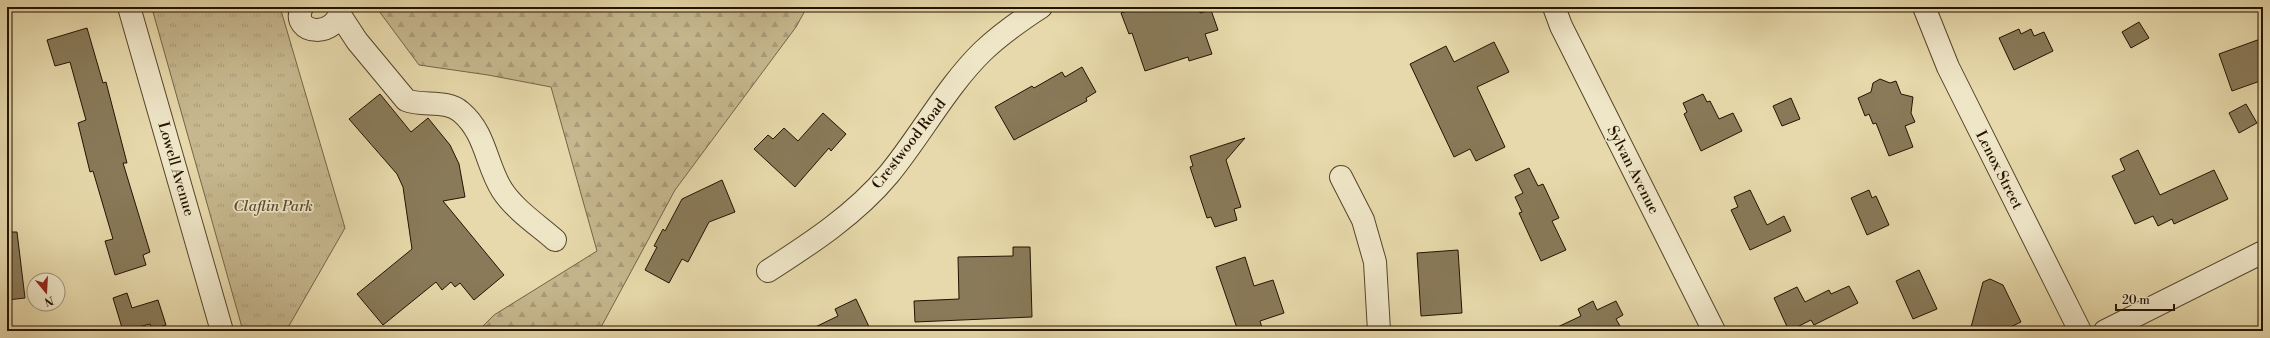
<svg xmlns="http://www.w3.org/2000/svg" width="2270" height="338" viewBox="0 0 2270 338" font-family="'Libre Bodoni',serif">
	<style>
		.forest { fill: url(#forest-firs); stroke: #746547 }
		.park { fill: url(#park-tufts); stroke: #746547 }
		.building { fill: #897a59; stroke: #231300 }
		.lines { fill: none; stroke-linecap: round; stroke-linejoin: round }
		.minor-casing { stroke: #54442b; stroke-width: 24 }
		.minor { stroke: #efe6c8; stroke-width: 22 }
		.labels { text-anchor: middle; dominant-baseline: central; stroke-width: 3.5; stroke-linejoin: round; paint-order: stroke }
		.street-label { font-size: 15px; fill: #231300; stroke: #efe6c8 }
		.park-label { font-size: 15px; font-style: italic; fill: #5c4c32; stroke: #efe6c8 }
	</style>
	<defs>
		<pattern id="forest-firs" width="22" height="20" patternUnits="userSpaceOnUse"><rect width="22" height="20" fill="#c6b78e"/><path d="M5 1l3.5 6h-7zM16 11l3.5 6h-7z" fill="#aa9c79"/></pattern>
		<pattern id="park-tufts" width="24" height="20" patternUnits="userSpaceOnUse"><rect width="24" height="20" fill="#c6b78e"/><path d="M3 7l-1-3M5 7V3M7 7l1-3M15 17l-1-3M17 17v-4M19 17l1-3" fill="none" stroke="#aa9c79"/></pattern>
	</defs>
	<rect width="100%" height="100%" fill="#e7d9ab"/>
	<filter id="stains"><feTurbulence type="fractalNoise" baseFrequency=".005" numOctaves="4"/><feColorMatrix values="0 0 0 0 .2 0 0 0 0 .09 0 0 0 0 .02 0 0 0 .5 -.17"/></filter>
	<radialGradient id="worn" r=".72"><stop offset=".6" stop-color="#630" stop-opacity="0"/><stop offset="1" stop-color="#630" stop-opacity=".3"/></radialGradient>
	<path class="forest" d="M 376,7 L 807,7 L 796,27 L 675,190 L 599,331 L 478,331 L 494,315 L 597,251 L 551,87 L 488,75 L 419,65 Z"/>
	<path class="park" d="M 171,7 L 280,7 L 345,228 L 286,331 L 243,331 L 153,12 Z"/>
	<path class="building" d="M 1139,7 L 1198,7 L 1200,13 L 1211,10 L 1218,30 L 1205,34 L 1212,54 L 1189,61 L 1188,57 L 1145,71 L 1132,33 L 1129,34 L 1121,13 Z
		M 2139,22 L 2149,38 L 2131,48 L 2122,32 Z
		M 87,28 L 103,83 L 106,82 L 127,163 L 123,163 L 150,252 L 143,255 L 146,265 L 115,275 L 105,241 L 113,239 L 93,171 L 90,172 L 78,123 L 86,120 L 70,62 L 55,66 L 47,40 Z
		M 2019,29 L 2021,34 L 2031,29 L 2034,36 L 2044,32 L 2053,51 L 2014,70 L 1999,38 Z
		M 2263,38 L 2263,80 L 2232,91 L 2219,54 Z
		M 1494,42 L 1509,72 L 1477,87 L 1505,147 L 1476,161 L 1470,149 L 1454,157 L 1410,64 L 1446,46 L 1454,62 Z
		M 1082,67 L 1096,92 L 1086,98 L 1087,101 L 1014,140 L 995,107 L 1032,86 L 1034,88 L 1062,72 L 1065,77 Z
		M 1880,79 L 1890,83 L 1896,81 L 1901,94 L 1913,97 L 1911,113 L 1915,122 L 1905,126 L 1913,147 L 1889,156 L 1876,123 L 1873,124 L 1869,114 L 1865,116 L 1858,98 L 1871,92 L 1873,83 Z
		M 380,94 L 411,132 L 428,118 L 450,145 L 459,164 L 465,197 L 443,201 L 504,275 L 474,300 L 460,283 L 455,287 L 451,282 L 442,290 L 436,282 L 383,325 L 357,294 L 412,249 L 403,187 L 397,174 L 349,119 Z
		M 1703,94 L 1707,102 L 1710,101 L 1719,119 L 1733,113 L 1742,131 L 1701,151 L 1684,114 L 1687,112 L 1683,103 Z
		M 1791,98 L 1800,119 L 1782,126 L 1773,106 Z
		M 2246,104 L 2257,123 L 2239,133 L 2229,113 Z
		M 823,113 L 846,134 L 831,151 L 829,148 L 795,187 L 754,149 L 768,135 L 773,139 L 784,128 L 798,141 Z
		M 1245,138 L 1226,160 L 1241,207 L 1234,209 L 1237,220 L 1215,227 L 1211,217 L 1207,218 L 1190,167 L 1193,166 L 1190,156 Z
		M 2138,150 L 2160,195 L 2214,170 L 2228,199 L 2174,224 L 2172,219 L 2158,226 L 2153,216 L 2135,224 L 2112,176 L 2125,170 L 2120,159 Z
		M 1529,168 L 1538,186 L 1543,184 L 1559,218 L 1552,221 L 1566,250 L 1541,261 L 1519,213 L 1522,212 L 1515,197 L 1523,193 L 1514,175 Z
		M 722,180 L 735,212 L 709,222 L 688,262 L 682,259 L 669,283 L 645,270 L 657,247 L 654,246 L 663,229 L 665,231 L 682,199 Z
		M 1750,190 L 1767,225 L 1784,216 L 1791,231 L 1750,250 L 1731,210 L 1738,207 L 1734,197 Z
		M 1869,190 L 1872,198 L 1876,196 L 1889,225 L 1867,235 L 1851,198 Z
		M 7,232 L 17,232 L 25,298 L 7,300 Z
		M 1013,247 L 1030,247 L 1032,317 L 915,322 L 914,301 L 959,299 L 958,257 L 1013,256 Z
		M 1458,250 L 1462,313 L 1421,316 L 1417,253 Z
		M 1245,257 L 1254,286 L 1273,280 L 1284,313 L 1260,321 L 1263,331 L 1238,331 L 1216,267 Z
		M 1919,270 L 1937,309 L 1913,319 L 1896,281 Z
		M 1990,279 L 2003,285 L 2021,322 L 2002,331 L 1970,331 L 1983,282 Z
		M 1849,286 L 1858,303 L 1814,325 L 1811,320 L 1789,331 L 1774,298 L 1797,287 L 1805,302 L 1829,290 L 1831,294 Z
		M 127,293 L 132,308 L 158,300 L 166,325 L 152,329 L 150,324 L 123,331 L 113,298 Z
		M 856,299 L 871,331 L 807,331 L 838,316 L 835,309 Z
		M 1593,301 L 1597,310 L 1616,301 L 1623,315 L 1616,319 L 1623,331 L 1549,331 L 1581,316 L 1578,309 Z"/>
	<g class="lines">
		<defs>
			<path id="minor" d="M 129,7 L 222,331
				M 302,7 C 289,36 340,39 340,7
				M 1554,7 L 1561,26 L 1714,331
				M 1924,7 L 1948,67 L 2080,331
				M 340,15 L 357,41 L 406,100 C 423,107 446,99 461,112 C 486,133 486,165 502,190 C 515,210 538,225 555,240
				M 1341,177 L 1363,220 L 1375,262 L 1379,331
				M 768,271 C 810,244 856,214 889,174 C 921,135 947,86 983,51 C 1001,34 1021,20 1041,7
				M 2105,331 L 2263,252"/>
		</defs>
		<use href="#minor" class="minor-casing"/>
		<use href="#minor" class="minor"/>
	</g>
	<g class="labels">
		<g class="street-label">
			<text transform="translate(909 144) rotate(-52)">Crestwood Road</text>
			<text transform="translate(176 169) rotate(74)">Lowell Avenue</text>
			<text transform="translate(1633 170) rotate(63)">Sylvan Avenue</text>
			<text transform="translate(1999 170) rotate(63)">Lenox Street</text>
		</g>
		<g class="park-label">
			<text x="273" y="206">Claflin Park</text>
		</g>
	</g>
	<rect width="2270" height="338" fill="none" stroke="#e7d9ab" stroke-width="24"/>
	<rect x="8" y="8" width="2254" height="322" fill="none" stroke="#231300" stroke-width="2"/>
	<rect x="12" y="12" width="2246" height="314" fill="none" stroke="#231300"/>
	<g transform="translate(46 292) rotate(162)"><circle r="19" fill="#efe6c8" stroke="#9d9278"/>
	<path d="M0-3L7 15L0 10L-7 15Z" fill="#8f2418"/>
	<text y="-6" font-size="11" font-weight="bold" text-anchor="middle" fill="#231300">N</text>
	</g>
	<path d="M2116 304v6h58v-6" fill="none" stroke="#231300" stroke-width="2"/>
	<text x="2122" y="304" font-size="12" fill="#231300" stroke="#efe6c8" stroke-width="3" paint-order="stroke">20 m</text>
	<rect width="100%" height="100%" filter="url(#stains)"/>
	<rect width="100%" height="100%" fill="url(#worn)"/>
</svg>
